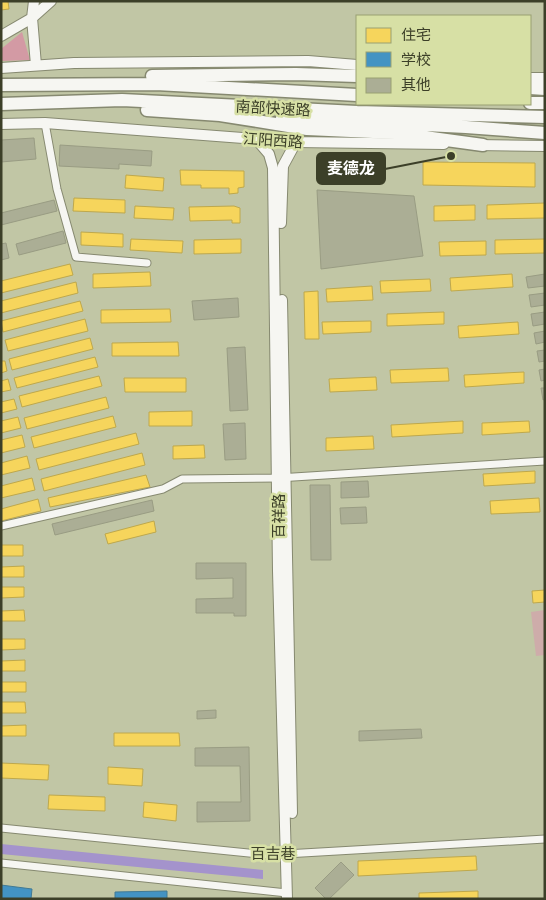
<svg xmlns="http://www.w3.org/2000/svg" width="546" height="900" viewBox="0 0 546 900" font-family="'IBM Plex Sans','Noto Sans SC',sans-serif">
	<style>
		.green { fill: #ceacaa }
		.forest { fill: #d39aa4 }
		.water { fill: #a493cc }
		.homes { fill: #f6d55c; stroke: #bea84c }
		.schools { fill: #4393c3; stroke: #417a94 }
		.building { fill: #abae95; stroke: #999c83 }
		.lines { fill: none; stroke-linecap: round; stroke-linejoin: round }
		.street-casing { stroke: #868970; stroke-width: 9 }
		.secondary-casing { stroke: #868970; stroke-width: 12 }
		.primary-casing { stroke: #868970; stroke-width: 12 }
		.highway-casing { stroke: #868970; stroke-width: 15 }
		.street { stroke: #f6f6f2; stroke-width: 7 }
		.secondary { stroke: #f6f6f2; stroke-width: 10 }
		.primary { stroke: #f6f6f2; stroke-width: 10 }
		.highway { stroke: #f6f6f2; stroke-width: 12 }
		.labels { text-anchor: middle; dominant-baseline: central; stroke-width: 5; stroke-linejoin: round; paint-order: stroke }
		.street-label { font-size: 15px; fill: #3c3f28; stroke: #d7e0a5 }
		.leader { fill: none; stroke: #3c3f28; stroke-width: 2 }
		.callout-dot { fill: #3c3f28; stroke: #d7e0a5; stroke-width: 2 }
		.callout { fill: #3c3f28; stroke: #3c3f28; stroke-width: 2 }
		.callout-label { font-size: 16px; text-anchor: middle; font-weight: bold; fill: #fff }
	</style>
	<rect width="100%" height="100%" fill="#c1c6a5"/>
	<path class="green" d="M 545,610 L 545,655 L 536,656 L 531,612 Z"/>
	<path class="forest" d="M 22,32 L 30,60 L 1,61 L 1,49 Z"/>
	<path class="water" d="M 1,844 L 263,870 L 263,879 L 1,854 Z"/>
	<path class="homes" d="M 1,1 L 8,1 L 9,9 L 1,10 Z
		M 423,162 L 535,163 L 535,187 L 423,185 Z
		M 180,170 L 244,171 L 244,187 L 238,188 L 238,193 L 229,194 L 229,188 L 201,188 L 201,185 L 181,185 Z
		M 126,175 L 164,178 L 163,191 L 125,188 Z
		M 74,198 L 125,200 L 125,213 L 73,211 Z
		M 545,203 L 545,218 L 487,219 L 487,205 Z
		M 475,205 L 475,220 L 434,221 L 434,206 Z
		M 135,206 L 174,208 L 173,220 L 134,218 Z
		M 234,206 L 240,208 L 240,223 L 232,223 L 232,220 L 190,221 L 189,207 Z
		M 81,232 L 123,234 L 123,247 L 81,245 Z
		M 131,239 L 183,241 L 182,253 L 130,250 Z
		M 241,239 L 241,253 L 194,254 L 194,240 Z
		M 545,239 L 545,253 L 495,254 L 495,240 Z
		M 486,241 L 486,255 L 440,256 L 439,242 Z
		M 70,264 L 73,275 L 1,293 L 1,281 Z
		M 150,272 L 151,286 L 93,288 L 93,274 Z
		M 512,274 L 513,287 L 451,291 L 450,278 Z
		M 430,279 L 431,291 L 381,293 L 380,281 Z
		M 76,282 L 78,293 L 1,313 L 1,301 Z
		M 372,286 L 373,300 L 327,302 L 326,289 Z
		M 318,291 L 319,339 L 305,339 L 304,292 Z
		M 80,301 L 83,311 L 3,332 L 1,321 Z
		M 170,309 L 171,322 L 101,323 L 101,310 Z
		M 444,312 L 444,324 L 387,326 L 387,314 Z
		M 85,319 L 88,331 L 8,351 L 5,340 Z
		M 371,321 L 371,332 L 323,334 L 322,322 Z
		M 518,322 L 519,334 L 459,338 L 458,326 Z
		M 90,338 L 93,349 L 12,370 L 9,359 Z
		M 178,342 L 179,356 L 112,356 L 112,343 Z
		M 95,357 L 98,367 L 17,388 L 14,378 Z
		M 1,361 L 5,361 L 7,371 L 1,373 Z
		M 448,368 L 449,381 L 391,383 L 390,370 Z
		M 524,372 L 524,383 L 465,387 L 464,375 Z
		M 99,376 L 102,386 L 22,407 L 19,396 Z
		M 376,377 L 377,390 L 330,392 L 329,379 Z
		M 124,378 L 186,378 L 186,392 L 125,392 Z
		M 8,379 L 11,390 L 1,392 L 1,381 Z
		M 106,397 L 109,408 L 27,429 L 24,418 Z
		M 14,399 L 17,409 L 1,413 L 1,402 Z
		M 192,411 L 192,426 L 149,426 L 149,412 Z
		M 113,416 L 116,427 L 34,448 L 31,437 Z
		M 18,417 L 21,428 L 1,433 L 1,421 Z
		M 463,421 L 463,433 L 392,437 L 391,425 Z
		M 529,421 L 530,432 L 482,435 L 482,423 Z
		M 136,433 L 139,444 L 39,470 L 36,459 Z
		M 22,435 L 25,447 L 1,453 L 1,440 Z
		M 373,436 L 374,449 L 326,451 L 326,438 Z
		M 204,445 L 205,458 L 173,459 L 173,446 Z
		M 142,453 L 145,465 L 44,491 L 41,479 Z
		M 27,456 L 30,468 L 1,475 L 1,463 Z
		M 535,471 L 535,483 L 484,486 L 483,474 Z
		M 146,475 L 150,487 L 50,507 L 48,498 Z
		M 32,478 L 35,490 L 1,498 L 1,486 Z
		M 539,498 L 540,512 L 491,514 L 490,501 Z
		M 38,499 L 41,511 L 1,521 L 1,509 Z
		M 154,521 L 156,532 L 108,544 L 105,534 Z
		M 1,545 L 23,545 L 23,556 L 1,556 Z
		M 24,566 L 24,577 L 1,577 L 1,567 Z
		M 1,587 L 24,587 L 24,597 L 1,598 Z
		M 545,590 L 545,602 L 533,603 L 532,591 Z
		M 24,610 L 25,621 L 1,621 L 1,611 Z
		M 1,639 L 25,639 L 25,649 L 1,650 Z
		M 25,660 L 25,671 L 1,671 L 1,661 Z
		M 1,682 L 26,682 L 26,692 L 1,692 Z
		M 1,702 L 25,702 L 26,713 L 1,713 Z
		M 26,725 L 26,736 L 1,736 L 1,726 Z
		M 114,733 L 179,733 L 180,746 L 114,746 Z
		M 1,763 L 49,765 L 48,780 L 1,778 Z
		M 108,767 L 143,769 L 142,786 L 108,784 Z
		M 49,795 L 105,797 L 105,811 L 48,809 Z
		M 144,802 L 177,805 L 176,821 L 143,817 Z
		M 476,856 L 477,870 L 358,876 L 358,861 Z
		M 478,891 L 478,899 L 419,899 L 419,893 Z"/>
	<path class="schools" d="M 1,885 L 32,889 L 31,899 L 1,899 Z
		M 167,891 L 167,899 L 115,899 L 115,892 Z"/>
	<path class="building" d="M 34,138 L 36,159 L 1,162 L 1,140 Z
		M 60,145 L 152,151 L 151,166 L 119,164 L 119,169 L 59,166 Z
		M 317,190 L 414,196 L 423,256 L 321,269 Z
		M 54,200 L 57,211 L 1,225 L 1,213 Z
		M 63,231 L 66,243 L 19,255 L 16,244 Z
		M 6,243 L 9,258 L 1,260 L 1,244 Z
		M 545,274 L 545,286 L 528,288 L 526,277 Z
		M 545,293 L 545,305 L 531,307 L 529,295 Z
		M 238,298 L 239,317 L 194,320 L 192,301 Z
		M 545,312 L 545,324 L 533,326 L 531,314 Z
		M 545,331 L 545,342 L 536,344 L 534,333 Z
		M 245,347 L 248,410 L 230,411 L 227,348 Z
		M 545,350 L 545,361 L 539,362 L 537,351 Z
		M 545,369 L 545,380 L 541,381 L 539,370 Z
		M 541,388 L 545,388 L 545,399 L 543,400 Z
		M 245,423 L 246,459 L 225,460 L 223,424 Z
		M 368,481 L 369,497 L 341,498 L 341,482 Z
		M 310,485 L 330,485 L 331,560 L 311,560 Z
		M 152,500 L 154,511 L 55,535 L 52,524 Z
		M 366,507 L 367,523 L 341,524 L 340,508 Z
		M 196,563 L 246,563 L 246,616 L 234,616 L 234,613 L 196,613 L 196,599 L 233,598 L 233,578 L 196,579 Z
		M 216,710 L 216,718 L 197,719 L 197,711 Z
		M 421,729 L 422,738 L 359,741 L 359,731 Z
		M 249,747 L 250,821 L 197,822 L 197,802 L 241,802 L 240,766 L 195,766 L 195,748 Z
		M 341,862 L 354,875 L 329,899 L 326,899 L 315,888 Z"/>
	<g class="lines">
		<defs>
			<path id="street" d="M 45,123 L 57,189 L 76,257 L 147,263
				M 1,526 L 163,489 L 182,479 L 278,478 L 545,461
				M 1,828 L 268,855 L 545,839
				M 1,863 L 287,893"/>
			<path id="secondary" d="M 34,1 L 32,18 L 36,65
				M 1,36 L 32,18 L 51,1
				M 256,139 L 269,154 L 273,168 L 278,571 L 287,899
				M 281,223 L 283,166 L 296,142
				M 282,300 L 292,813"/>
			<path id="primary" d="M 1,68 L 74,63 L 308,61 L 357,65
				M 530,78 L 545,78
				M 1,124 L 45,123 L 296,142 L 444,144
				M 476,145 L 545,146"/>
			<path id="highway" d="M 152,76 L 296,74 L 357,76
				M 1,85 L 156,84 L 357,95
				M 530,88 L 545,89
				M 530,103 L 545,103
				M 1,104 L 122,100 L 357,112 L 545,117
				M 147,110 L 220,115 L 307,129 L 395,133 L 483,145
				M 282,118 L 466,127 L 545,133"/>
		</defs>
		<use href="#street" class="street-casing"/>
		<use href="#secondary" class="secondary-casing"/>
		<use href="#primary" class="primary-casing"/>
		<use href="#highway" class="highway-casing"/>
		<use href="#street" class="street"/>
		<use href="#secondary" class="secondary"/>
		<use href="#primary" class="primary"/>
		<use href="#highway" class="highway"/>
	</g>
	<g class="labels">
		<g class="street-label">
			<text transform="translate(273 108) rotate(3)">南部快速路</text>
			<text transform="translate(273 140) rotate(4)">江阳西路</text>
			<text transform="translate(278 516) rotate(-90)">百祥路</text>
			<text x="273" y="853">百吉巷</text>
		</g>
	</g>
	<path class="leader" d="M451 156L385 169"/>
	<circle class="callout-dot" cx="451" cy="156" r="5"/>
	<rect class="callout" x="317" y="153" width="68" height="31" rx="5"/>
	<g class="callout-label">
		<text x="351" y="174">麦德龙</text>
	</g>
	<rect width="546" height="900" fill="none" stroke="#3c3f28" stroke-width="5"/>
	<rect x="356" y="15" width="175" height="90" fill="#d7e0a5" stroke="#99a073"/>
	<rect x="366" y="28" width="25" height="15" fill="#f6d55c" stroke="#99a073"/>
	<text x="401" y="40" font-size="15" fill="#3c3f28">住宅</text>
	<rect x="366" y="52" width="25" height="15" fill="#4393c3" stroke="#99a073"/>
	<text x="401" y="65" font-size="15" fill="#3c3f28">学校</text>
	<rect x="366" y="78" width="25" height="15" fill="#abae95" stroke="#99a073"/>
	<text x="401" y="90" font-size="15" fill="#3c3f28">其他</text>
</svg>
